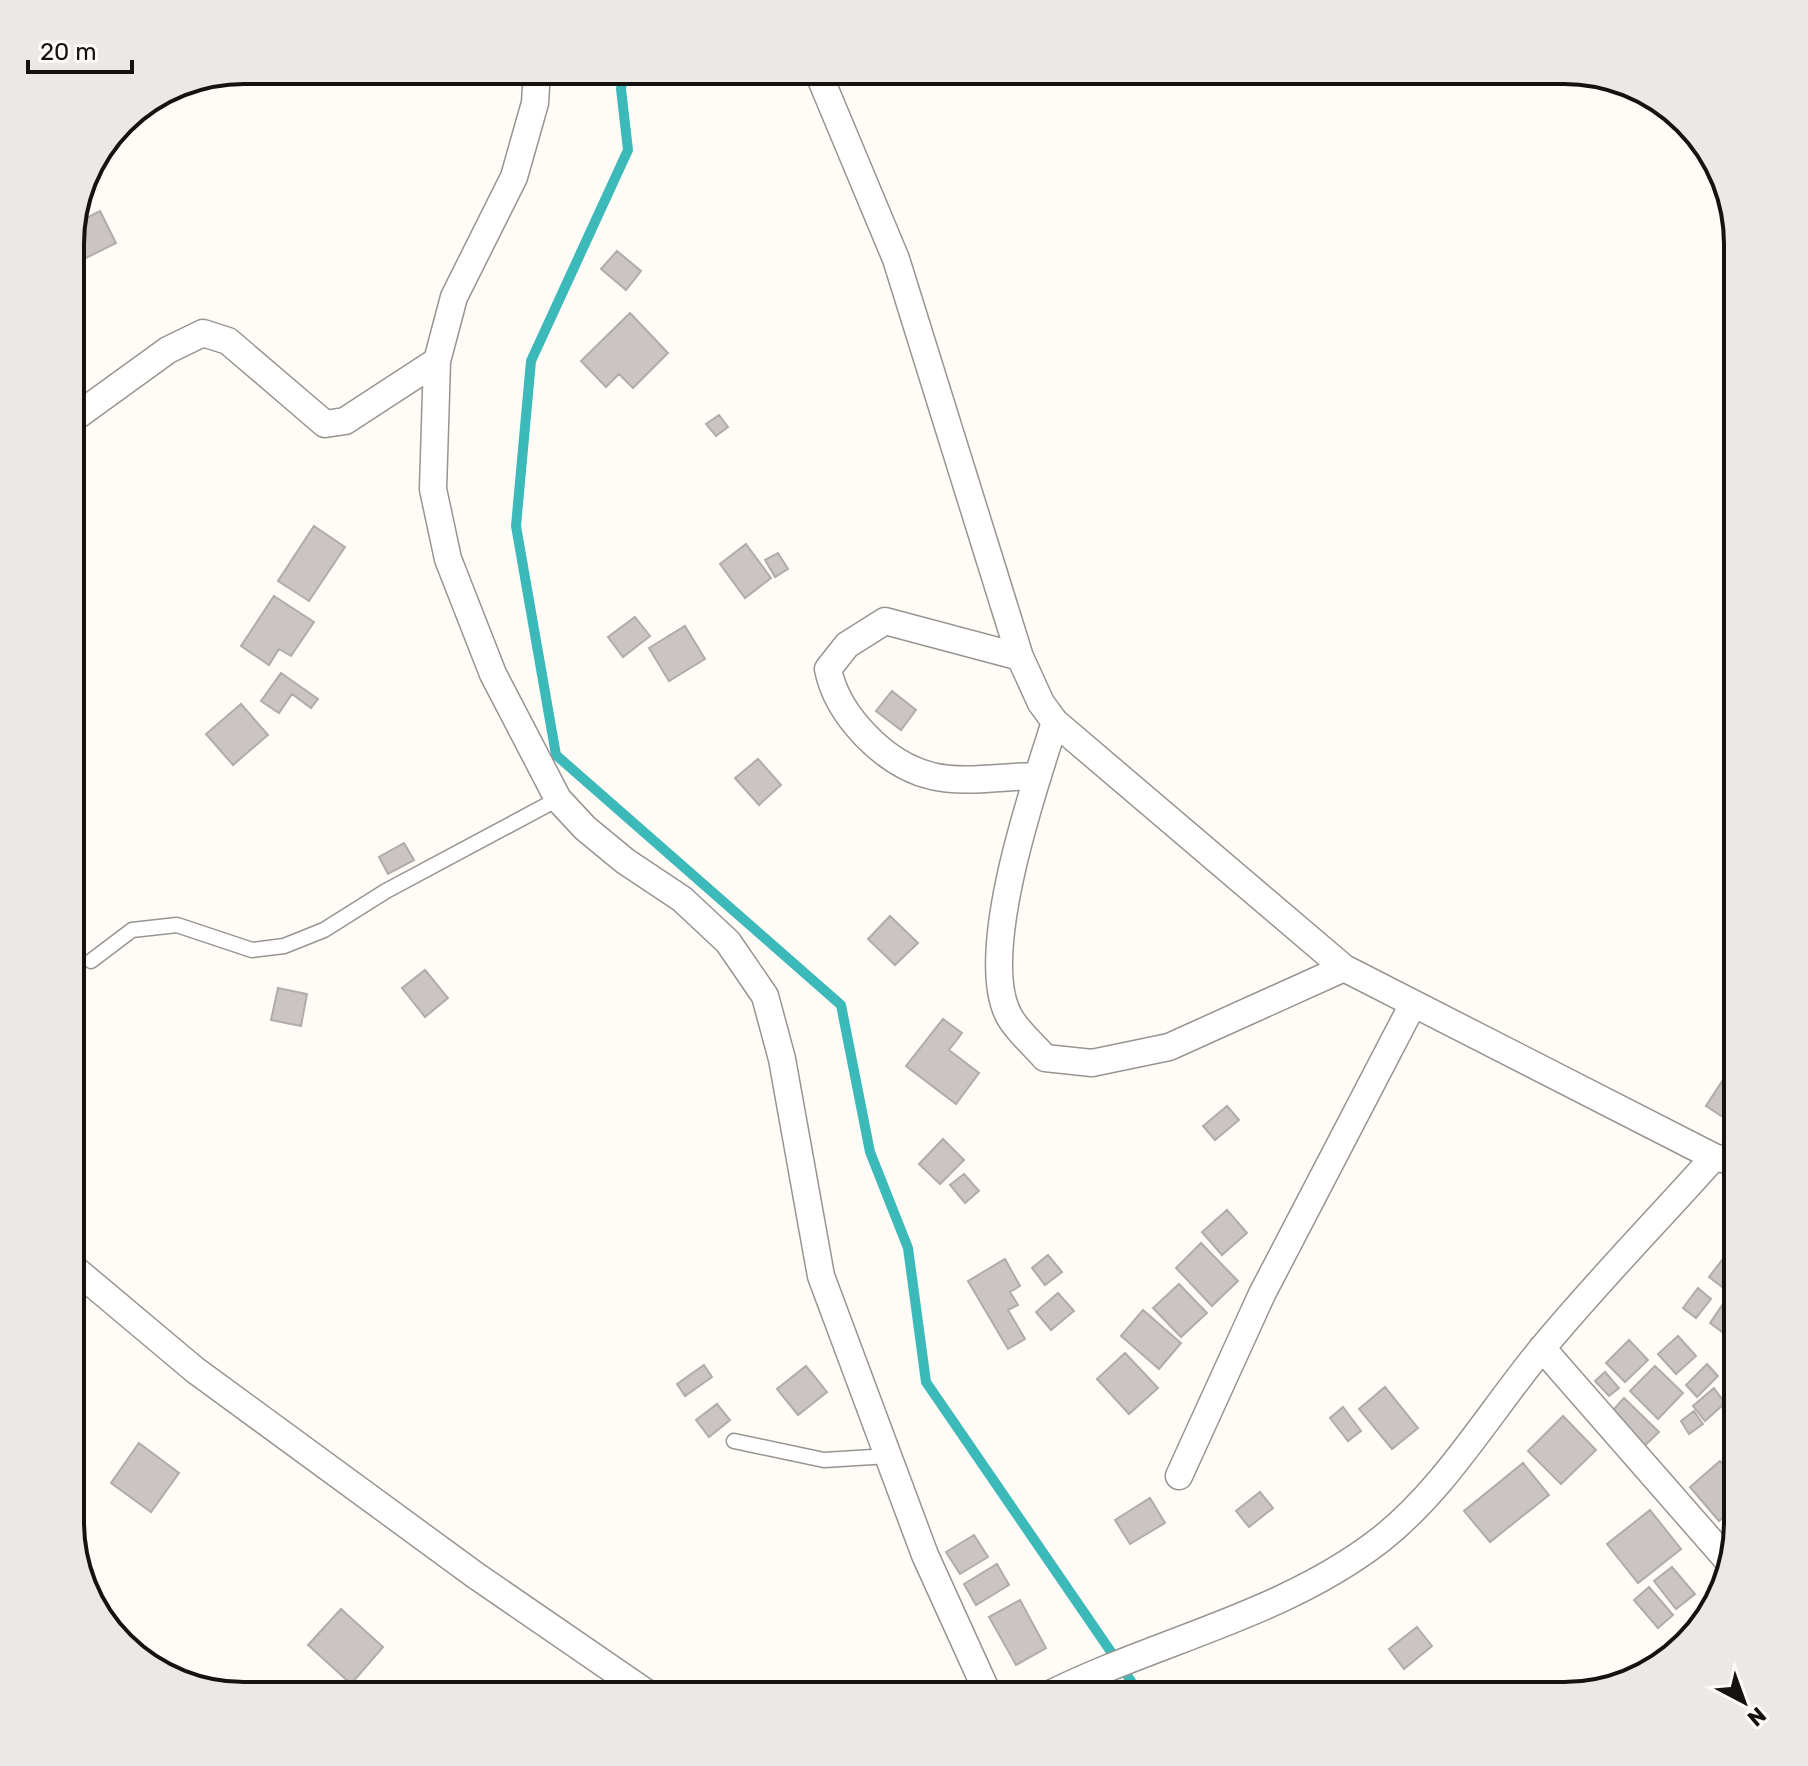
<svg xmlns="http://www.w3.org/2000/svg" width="1808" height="1766" viewBox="0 0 1808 1766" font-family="Rubik,sans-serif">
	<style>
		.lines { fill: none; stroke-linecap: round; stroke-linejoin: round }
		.stream { stroke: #3cb9b9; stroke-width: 10 }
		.building { fill: #cac5c2; stroke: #b1acaa; stroke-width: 2 }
		.lane-casing { stroke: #989491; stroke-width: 17 }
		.street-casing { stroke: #989491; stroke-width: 29 }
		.lane { stroke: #fff; stroke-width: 14 }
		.street { stroke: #fff; stroke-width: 26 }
		.rim { fill: none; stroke: #151312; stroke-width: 4 }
	</style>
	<rect width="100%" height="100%" fill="#fffbf7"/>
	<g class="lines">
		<path class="stream" d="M 624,70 L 621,89 L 628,150 L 531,361 L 516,526 L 556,755 L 841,1005 L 870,1152 L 908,1248 L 926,1382 L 1131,1681 L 1132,1696"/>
	</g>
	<path class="building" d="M 721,70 L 752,70 L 752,71 L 726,82 Z
		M 100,211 L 116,243 L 72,265 L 72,225 Z
		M 617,251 L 641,271 L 626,290 L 601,269 Z
		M 630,313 L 668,353 L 633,388 L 619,374 L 606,387 L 581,361 Z
		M 719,415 L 728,427 L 716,436 L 706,424 Z
		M 314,526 L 345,547 L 309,601 L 278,581 Z
		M 746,544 L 771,578 L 745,598 L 720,564 Z
		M 778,553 L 788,569 L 775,577 L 765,560 Z
		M 274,596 L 314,622 L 291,656 L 279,649 L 269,665 L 241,646 Z
		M 635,617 L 650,636 L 623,657 L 608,637 Z
		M 685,626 L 705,659 L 669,681 L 649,648 Z
		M 281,673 L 318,699 L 311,708 L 292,694 L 279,713 L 261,701 Z
		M 892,691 L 916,710 L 901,730 L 876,711 Z
		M 241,704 L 268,735 L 233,765 L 206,734 Z
		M 758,759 L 781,785 L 759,805 L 735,778 Z
		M 404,843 L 414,860 L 388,874 L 379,857 Z
		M 890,916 L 918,943 L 895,965 L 868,939 Z
		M 425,970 L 448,998 L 425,1017 L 402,988 Z
		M 278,988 L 307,994 L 301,1026 L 271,1020 Z
		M 943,1019 L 962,1033 L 949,1050 L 979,1073 L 956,1104 L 906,1066 Z
		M 1730,1069 L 1738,1075 L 1738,1127 L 1706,1106 Z
		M 1227,1106 L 1239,1120 L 1215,1140 L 1203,1126 Z
		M 943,1139 L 964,1160 L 940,1184 L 919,1164 Z
		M 964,1174 L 979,1191 L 965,1203 L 950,1185 Z
		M 1227,1210 L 1247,1233 L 1222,1255 L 1202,1232 Z
		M 1201,1243 L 1238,1281 L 1212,1306 L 1176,1268 Z
		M 1729,1251 L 1738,1258 L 1738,1299 L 1709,1277 Z
		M 1048,1255 L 1062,1272 L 1045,1285 L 1032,1268 Z
		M 1005,1259 L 1020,1286 L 1010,1292 L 1018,1305 L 1008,1310 L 1025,1339 L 1008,1349 L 968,1281 Z
		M 1179,1284 L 1207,1313 L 1181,1337 L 1153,1308 Z
		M 1698,1288 L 1711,1299 L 1696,1318 L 1683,1308 Z
		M 1058,1293 L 1074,1311 L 1051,1330 L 1036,1312 Z
		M 1723,1304 L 1738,1314 L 1725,1334 L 1710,1323 Z
		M 1143,1310 L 1181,1343 L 1159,1369 L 1121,1336 Z
		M 1678,1336 L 1696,1356 L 1676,1374 L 1658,1354 Z
		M 1629,1340 L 1648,1360 L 1625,1382 L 1606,1363 Z
		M 1125,1353 L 1158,1388 L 1129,1414 L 1097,1379 Z
		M 1707,1364 L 1718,1376 L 1697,1397 L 1686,1385 Z
		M 704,1365 L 712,1377 L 685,1396 L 677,1384 Z
		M 806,1366 L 827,1392 L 798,1415 L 777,1389 Z
		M 1655,1366 L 1683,1393 L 1658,1419 L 1630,1391 Z
		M 1605,1372 L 1619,1388 L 1609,1396 L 1595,1381 Z
		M 1385,1387 L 1418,1428 L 1392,1449 L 1359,1409 Z
		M 1714,1388 L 1725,1403 L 1705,1421 L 1693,1406 Z
		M 1624,1398 L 1659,1432 L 1638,1452 L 1605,1419 Z
		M 717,1404 L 730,1420 L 709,1437 L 696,1420 Z
		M 1343,1407 L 1361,1431 L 1348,1441 L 1330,1418 Z
		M 1694,1411 L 1703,1424 L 1689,1434 L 1681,1421 Z
		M 1563,1416 L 1596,1450 L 1561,1484 L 1528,1451 Z
		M 139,1443 L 179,1473 L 151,1512 L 111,1483 Z
		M 1720,1461 L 1738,1482 L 1738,1505 L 1719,1521 L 1690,1487 Z
		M 1523,1463 L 1549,1495 L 1490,1542 L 1464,1511 Z
		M 1260,1492 L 1273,1508 L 1249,1527 L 1236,1511 Z
		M 1150,1498 L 1165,1523 L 1130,1544 L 1115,1520 Z
		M 1650,1510 L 1681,1549 L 1638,1583 L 1607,1544 Z
		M 974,1535 L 988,1557 L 960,1574 L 946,1552 Z
		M 997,1564 L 1009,1585 L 976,1605 L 964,1584 Z
		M 1672,1567 L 1695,1594 L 1676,1609 L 1654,1581 Z
		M 1649,1587 L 1673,1615 L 1658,1628 L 1634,1600 Z
		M 1020,1600 L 1046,1648 L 1016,1665 L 989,1617 Z
		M 341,1609 L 383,1647 L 351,1684 L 308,1645 Z
		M 1417,1627 L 1432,1646 L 1404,1669 L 1389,1649 Z"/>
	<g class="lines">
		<defs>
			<path id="lane" d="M 91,961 L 132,930 L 177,925 L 252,950 L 284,946 L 324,930 L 386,891 L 558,799
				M 734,1441 L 824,1460 L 889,1456"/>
			<path id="street" d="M 537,70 L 535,103 L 514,177 L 454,297 L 437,361 L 433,489 L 448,559 L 493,674 L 558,799 L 585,828 L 625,861 L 682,899 L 728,942 L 765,996 L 782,1059 L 821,1276 L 925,1555 L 989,1696
				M 817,70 L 896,259 L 1020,657 L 1041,703 L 1055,722 L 1344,968 L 1714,1157 L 1738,1163
				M 70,421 L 168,350 L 203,333 L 228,341 L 325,424 L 345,421 L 437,361
				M 1020,657 L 885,621 L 847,645 L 828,669 C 837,715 885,765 932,776 C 963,784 1005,776 1038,776
				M 1055,722 C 1034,787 976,955 1009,1016 C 1017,1031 1034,1045 1045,1058 L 1092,1063 L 1169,1047 L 1344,968
				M 70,1265 L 195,1370 L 475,1575 L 651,1696
				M 1542,1348 L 1730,1563
				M 1179,1476 L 1262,1294 L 1413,1004
				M 1046,1696 C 1155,1641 1282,1616 1380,1540 C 1444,1490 1489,1413 1540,1351 C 1595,1284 1656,1222 1714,1157"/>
		</defs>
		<use href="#lane" class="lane-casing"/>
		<use href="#street" class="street-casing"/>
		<use href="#lane" class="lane"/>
		<use href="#street" class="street"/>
	</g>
	<path d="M0 0H1808V1766H0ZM244 84H1564A160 160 0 0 1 1724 244V1522A160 160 0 0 1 1564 1682H244A160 160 0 0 1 84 1522V244A160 160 0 0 1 244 84Z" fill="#ece8e5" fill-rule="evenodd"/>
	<path class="rim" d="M244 84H1564A160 160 0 0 1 1724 244V1522A160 160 0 0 1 1564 1682H244A160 160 0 0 1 84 1522V244A160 160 0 0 1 244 84Z"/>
	<g transform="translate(1744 1702) rotate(139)" stroke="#fffbf7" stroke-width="6" paint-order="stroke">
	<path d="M0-6L14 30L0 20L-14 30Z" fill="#151312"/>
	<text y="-12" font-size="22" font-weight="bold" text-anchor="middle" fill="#151312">N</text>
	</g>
	<path d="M28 60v12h104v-12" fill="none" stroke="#151312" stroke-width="4"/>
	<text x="40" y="60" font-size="24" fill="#151312" stroke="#fffbf7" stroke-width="6" paint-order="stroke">20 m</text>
</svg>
